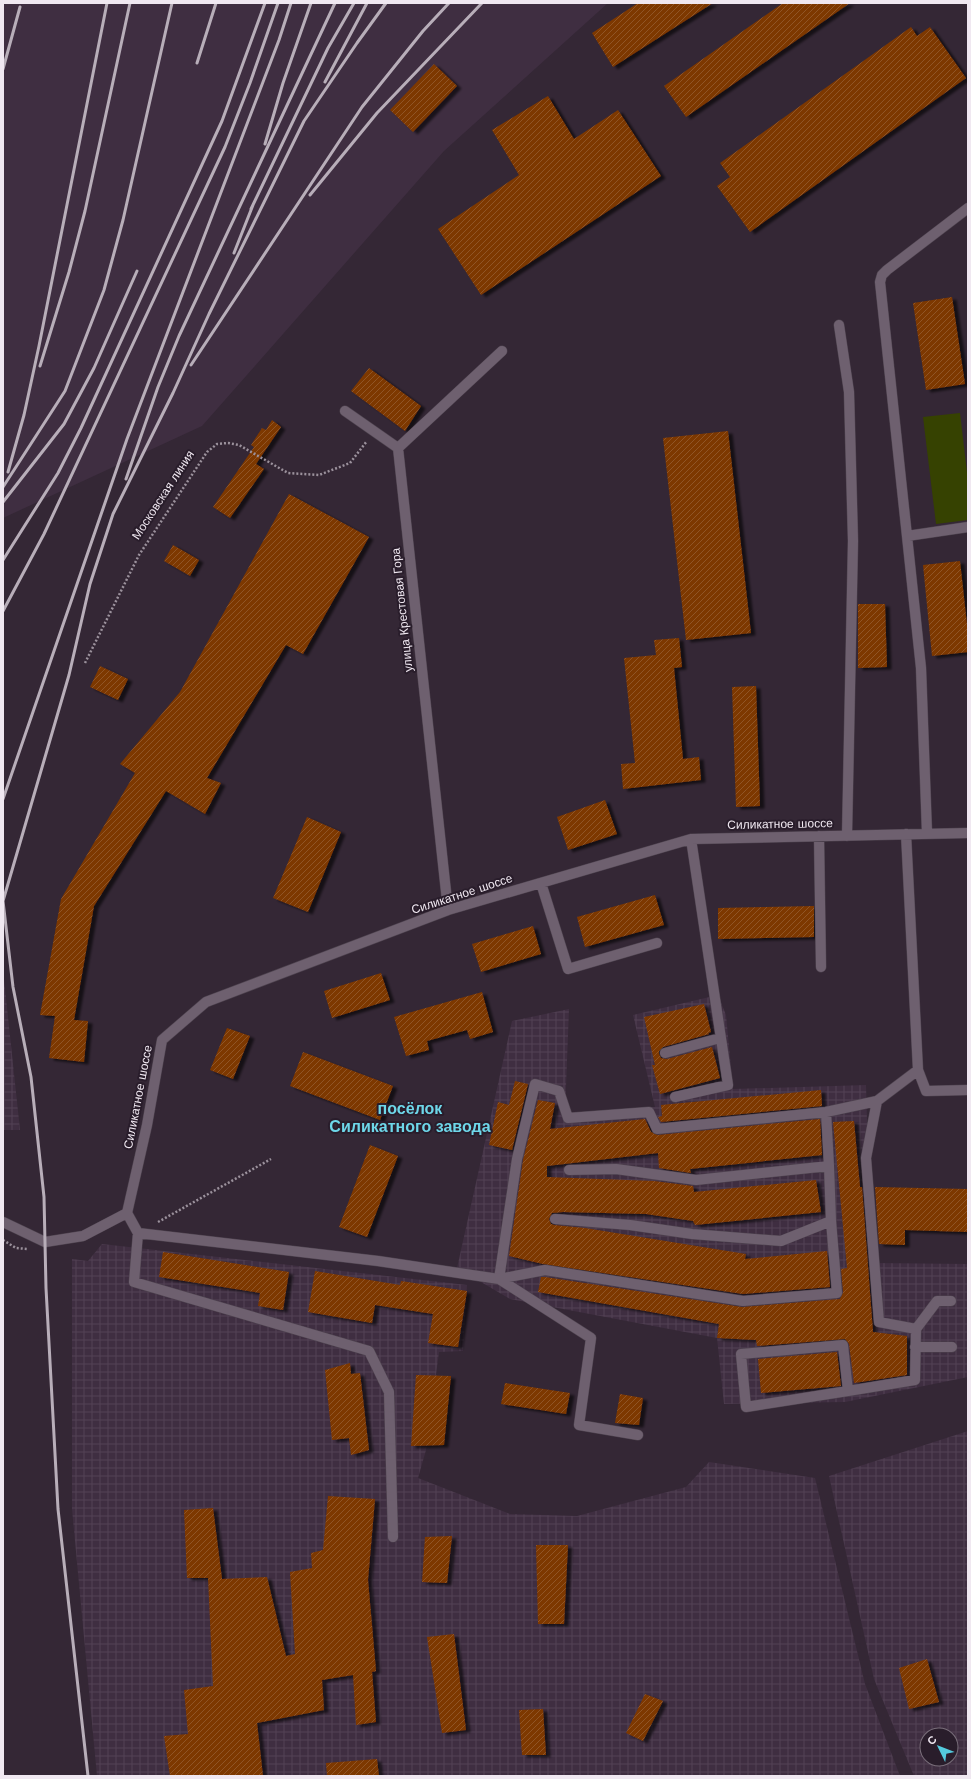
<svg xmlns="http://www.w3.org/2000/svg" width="971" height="1779" viewBox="0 0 971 1779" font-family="'Work Sans',sans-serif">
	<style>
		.built { fill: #3f2e41 }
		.industrial { fill: url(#industrial-grid); fill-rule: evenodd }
		.park { fill: #364201 }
		.building { fill: url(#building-hatch); filter: url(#shadow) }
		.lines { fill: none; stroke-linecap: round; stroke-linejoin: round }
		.minor-casing { stroke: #4e434f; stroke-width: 11 }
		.path { stroke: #9b919c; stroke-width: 2.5; stroke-dasharray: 2 2; stroke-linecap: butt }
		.minor { stroke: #6e606f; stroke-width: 10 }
		.rail { stroke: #b8aeb9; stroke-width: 3 }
		.labels { text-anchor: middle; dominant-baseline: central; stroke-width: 4; stroke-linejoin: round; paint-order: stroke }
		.street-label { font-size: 12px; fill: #f0e8f1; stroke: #291d2b }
		.district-label { font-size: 16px; font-weight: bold; fill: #6ed7e9; stroke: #291d2b }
	</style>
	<defs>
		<pattern id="industrial-grid" width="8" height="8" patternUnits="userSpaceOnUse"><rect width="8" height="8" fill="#3f2e41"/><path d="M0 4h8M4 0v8" fill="none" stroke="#524254"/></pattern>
		<pattern id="building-hatch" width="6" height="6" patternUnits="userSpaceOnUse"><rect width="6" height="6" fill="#7d3700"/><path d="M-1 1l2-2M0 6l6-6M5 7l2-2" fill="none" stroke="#905426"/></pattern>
		<filter id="shadow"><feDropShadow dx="4.5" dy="2.5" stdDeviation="1" flood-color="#0009"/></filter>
	</defs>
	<rect width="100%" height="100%" fill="#342735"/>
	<path class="built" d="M 3,3 L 608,3 L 444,151 L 202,426 L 3,518 Z"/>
	<path class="industrial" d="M 3,970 L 20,1130 L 3,1130 Z
		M 718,995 L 726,1015 L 733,1089 L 866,1085 L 871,1263 L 968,1264 L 968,1377 L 845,1402 L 724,1404 L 717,1338 L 510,1299 L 457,1268 L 512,1021 L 569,1009 L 565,1113 L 655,1107 L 633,1015 Z
		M 102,1244 L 467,1285 L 463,1351 L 439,1352 L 426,1450 L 418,1478 L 510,1514 L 577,1516 L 686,1487 L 709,1462 L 815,1478 L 865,1684 L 900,1776 L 97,1776 L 72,1509 L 72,1259 L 88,1261 Z
		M 968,1431 L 968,1776 L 914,1776 L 874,1679 L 829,1476 ZM 927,1735 L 951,1735 L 951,1759 L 927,1759 Z"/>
	<path class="park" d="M 960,413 L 968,481 L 968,520 L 936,524 L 923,417 Z"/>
	<path class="building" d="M 638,3 L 713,3 L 613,67 L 592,33 Z
		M 783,3 L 850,3 L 686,117 L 664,86 Z
		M 911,27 L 917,36 L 930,27 L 966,78 L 750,232 L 717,186 L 730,177 L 720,163 Z
		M 434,64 L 457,86 L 413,132 L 390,110 Z
		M 548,96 L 574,139 L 618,110 L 661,176 L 481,295 L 438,229 L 519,175 L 492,130 Z
		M 952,297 L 965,384 L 926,390 L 913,303 Z
		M 369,368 L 421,406 L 405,431 L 351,391 Z
		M 272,420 L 281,427 L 256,464 L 264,469 L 230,518 L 213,507 L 254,447 L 251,445 L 262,428 L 266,430 Z
		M 728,431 L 751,633 L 686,640 L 663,438 Z
		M 289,494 L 369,537 L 303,654 L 286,645 L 207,778 L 221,783 L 205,814 L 166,791 L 94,906 L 74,1020 L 88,1021 L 84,1062 L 49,1058 L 55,1016 L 40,1015 L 61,899 L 135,773 L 120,764 L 180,692 Z
		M 173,545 L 199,560 L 190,576 L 164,561 Z
		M 960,561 L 968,634 L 968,652 L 932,656 L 923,565 Z
		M 858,604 L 885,604 L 887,667 L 858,668 Z
		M 679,638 L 682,667 L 674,668 L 683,759 L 699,757 L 701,780 L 623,789 L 621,764 L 635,763 L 624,658 L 656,655 L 654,640 Z
		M 100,666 L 128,679 L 118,700 L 90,687 Z
		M 756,686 L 760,806 L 736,807 L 732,687 Z
		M 605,800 L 617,834 L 568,850 L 557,817 Z
		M 307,817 L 341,832 L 308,912 L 273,898 Z
		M 655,895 L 664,925 L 585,947 L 577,917 Z
		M 814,906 L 814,937 L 718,939 L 718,908 Z
		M 533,926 L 541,954 L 481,972 L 472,944 Z
		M 381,973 L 390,1000 L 332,1018 L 324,991 Z
		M 482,992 L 493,1032 L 470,1039 L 467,1030 L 427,1041 L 429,1050 L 406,1056 L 394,1017 Z
		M 704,1004 L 711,1032 L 708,1033 L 709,1034 L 663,1047 L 659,1051 L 659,1054 L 661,1058 L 667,1059 L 712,1047 L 720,1078 L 660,1094 L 652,1065 L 655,1065 L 644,1017 Z
		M 227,1028 L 250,1036 L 233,1079 L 210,1070 Z
		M 303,1052 L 393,1086 L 380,1120 L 290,1086 Z
		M 515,1081 L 528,1084 L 512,1150 L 489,1145 L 498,1102 L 509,1105 Z
		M 821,1090 L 822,1106 L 661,1122 L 658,1117 L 662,1116 L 661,1105 Z
		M 538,1100 L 555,1103 L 550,1129 L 645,1119 L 651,1132 L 658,1135 L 820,1119 L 822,1155 L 690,1169 L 691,1173 L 659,1168 L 658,1153 L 547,1166 L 547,1177 L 654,1181 L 693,1186 L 694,1192 L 816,1180 L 821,1212 L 695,1225 L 693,1221 L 646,1214 L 563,1212 L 552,1213 L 549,1219 L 551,1224 L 554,1225 L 585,1228 L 746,1254 L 745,1259 L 827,1251 L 830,1287 L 743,1294 L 543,1264 L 509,1256 L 523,1160 Z
		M 854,1121 L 860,1187 L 862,1187 L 873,1332 L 907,1336 L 907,1375 L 854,1383 L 849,1344 L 845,1339 L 757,1346 L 756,1340 L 717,1338 L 719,1324 L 538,1292 L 541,1277 L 545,1277 L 742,1307 L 840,1299 L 843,1292 L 841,1269 L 847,1268 L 833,1122 Z
		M 370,1145 L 398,1156 L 367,1237 L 339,1227 Z
		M 875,1187 L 968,1189 L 968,1232 L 905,1230 L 905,1245 L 879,1244 Z
		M 163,1252 L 289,1272 L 283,1310 L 258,1306 L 260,1293 L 159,1277 Z
		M 315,1271 L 400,1285 L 401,1281 L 467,1291 L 458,1347 L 428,1343 L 433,1314 L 375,1305 L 372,1323 L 308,1312 Z
		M 837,1352 L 841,1386 L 761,1393 L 758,1359 Z
		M 350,1363 L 351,1374 L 360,1373 L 369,1450 L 351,1455 L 349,1438 L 332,1440 L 325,1370 Z
		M 416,1375 L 451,1376 L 444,1445 L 411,1446 Z
		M 505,1383 L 570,1393 L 566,1414 L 501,1404 Z
		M 620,1394 L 643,1398 L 639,1425 L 615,1423 Z
		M 328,1496 L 375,1499 L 368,1580 L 376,1671 L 372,1672 L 376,1722 L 356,1725 L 353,1675 L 322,1680 L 324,1710 L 257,1723 L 263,1776 L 170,1776 L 164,1736 L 188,1734 L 184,1690 L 213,1686 L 208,1578 L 187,1578 L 184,1510 L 213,1508 L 222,1579 L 267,1577 L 286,1656 L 295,1654 L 290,1572 L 312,1568 L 311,1553 L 323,1550 Z
		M 452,1536 L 447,1583 L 422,1582 L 425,1537 Z
		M 536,1545 L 568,1545 L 564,1624 L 538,1624 Z
		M 454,1634 L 466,1730 L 442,1733 L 427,1637 Z
		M 927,1659 L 939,1702 L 909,1709 L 899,1668 Z
		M 645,1694 L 663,1701 L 643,1741 L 626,1733 Z
		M 543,1709 L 546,1755 L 522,1755 L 519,1710 Z
		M 377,1759 L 379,1776 L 327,1776 L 326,1763 Z"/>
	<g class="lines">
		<defs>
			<path id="minor" d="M 839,325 L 849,392 L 853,541 L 847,836
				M 345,411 L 398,448
				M 907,536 L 968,527
				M 927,833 L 921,668 L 880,282 L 882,275 L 887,270 L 968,208
				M 906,834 L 918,1070 L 926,1091 L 968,1090
				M 819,836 L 821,967
				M 541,883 L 568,969 L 657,943
				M 448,910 L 398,448 L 502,351
				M 665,1053 L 720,1038
				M 675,1097 L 728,1085 L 691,839
				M 877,1101 L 866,1158 L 879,1322 L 916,1329 L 937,1301 L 951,1301
				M 569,1170 L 616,1169 L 696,1180 L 829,1166 L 826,1112
				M 127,1213 L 147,1125 L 162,1040 L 206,1002 L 448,910 L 691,839 L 968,833
				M 127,1213 L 138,1233 L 378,1261 L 499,1279 L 591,1338 L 579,1425 L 638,1435
				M 555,1219 L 630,1225 L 692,1234 L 781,1241 L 831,1221 L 829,1166
				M 831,1221 L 837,1293 L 743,1301 L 545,1270 L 499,1279 L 517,1159 L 535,1084 L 559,1091 L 568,1118 L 649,1112 L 657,1129 L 826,1112 L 877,1101 L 918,1070
				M 3,1222 L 45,1242 L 83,1236 L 127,1213
				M 138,1233 L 134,1282 L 369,1351 L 389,1392 L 393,1537
				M 915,1347 L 952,1347
				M 848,1391 L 746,1407 L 741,1354 L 843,1345 L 848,1391 L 915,1380 L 916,1329"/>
		</defs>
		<use href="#minor" class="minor-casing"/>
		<path class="path" d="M 85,663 L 139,555 L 207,452 L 217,444 L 228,443 L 239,445 L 288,473 L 319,475 L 350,463 L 367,441
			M 158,1222 L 271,1159
			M 3,1240 L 16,1248 L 28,1249"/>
		<use href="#minor" class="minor"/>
		<path class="rail" d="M 197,63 L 216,3
			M 3,69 L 20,7
			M 325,82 L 367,3
			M 265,144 L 283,83 L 311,3
			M 310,195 L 377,113 L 482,3
			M 251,209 L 328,48 L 354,3
			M 234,253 L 253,205
			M 191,365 L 362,107 L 423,31 L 449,3
			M 40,366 L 69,272 L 85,211 L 130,3
			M 8,472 L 24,415 L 39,346 L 107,3
			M 126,479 L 158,387 L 179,336 L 335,3
			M 3,487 L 65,391 L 104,290 L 123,220 L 172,3
			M 3,502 L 64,424 L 94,368 L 137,271
			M 3,560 L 58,473 L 81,428 L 222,121 L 265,3
			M 3,611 L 44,534 L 225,147 L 250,83 L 278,3
			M 3,799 L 127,439 L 279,40 L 291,3
			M 88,1776 L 58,1509 L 46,1288 L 44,1197 L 31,1077 L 13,987 L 3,901 L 69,675 L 90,584 L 113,514 L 173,393 L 209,314 L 304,121 L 357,43 L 386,3"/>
	</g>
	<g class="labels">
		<g class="street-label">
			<text transform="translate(163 495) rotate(-57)">Московская линия</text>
			<text transform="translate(402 610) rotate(-96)">улица Крестовая Гора</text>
			<text transform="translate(780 824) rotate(-1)">Силикатное шоссе</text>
			<text transform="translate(462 894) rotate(-18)">Силикатное шоссе</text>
			<text transform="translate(138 1097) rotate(-79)">Силикатное шоссе</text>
		</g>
		<g class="district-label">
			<text x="410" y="1108">посёлок<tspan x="410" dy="18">Силикатного завода</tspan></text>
		</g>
	</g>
	<rect width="971" height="1779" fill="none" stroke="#f0e8f1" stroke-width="8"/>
	<g transform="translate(939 1747) rotate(313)"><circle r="19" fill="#291d2b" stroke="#796e7a"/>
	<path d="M0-3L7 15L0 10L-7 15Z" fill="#54cadd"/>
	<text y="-6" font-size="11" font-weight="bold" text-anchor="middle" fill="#f0e8f1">С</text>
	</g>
</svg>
